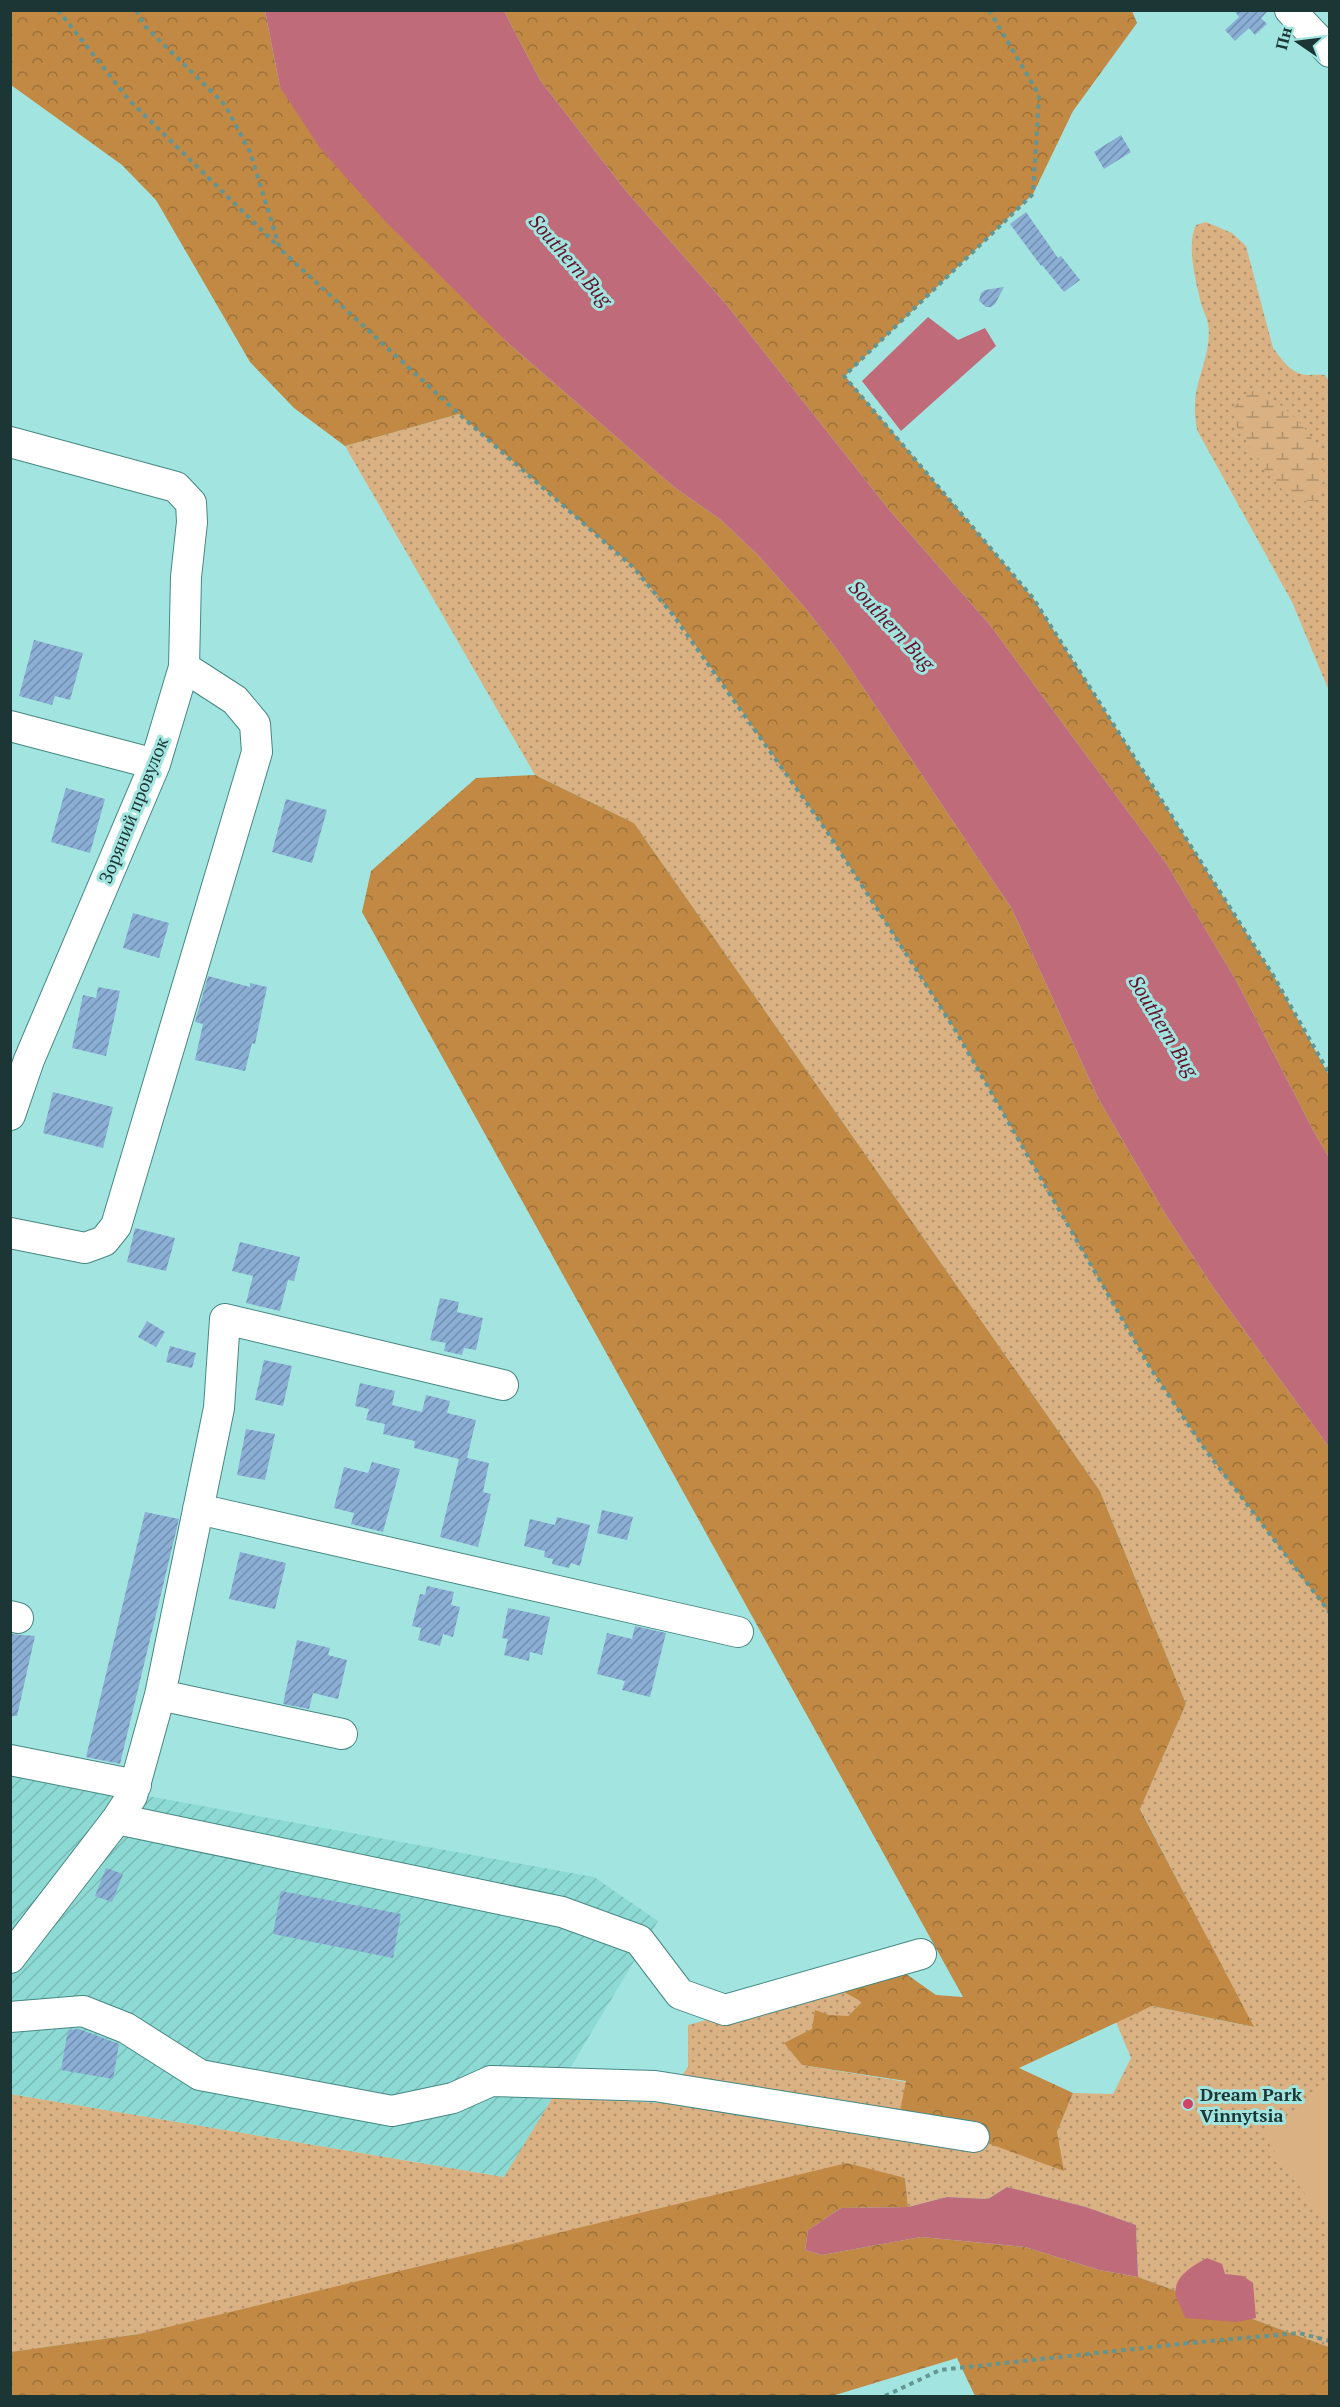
<svg xmlns="http://www.w3.org/2000/svg" width="1340" height="2407" viewBox="0 0 1340 2407" font-family="'PT Serif',serif">
	<style>
		.industrial { fill: url(#industrial-furrows) }
		.grass { fill: url(#grass-dots) }
		.forest { fill: url(#forest-crowns) }
		.wetland { fill: url(#wetland-marsh) }
		.park { fill: #d9b183 }
		.water { fill: #c06b79 }
		.building { fill: url(#building-hatch) }
		.lines { fill: none; stroke-linecap: round; stroke-linejoin: round }
		.minor-casing { stroke: #468783; stroke-width: 32 }
		.path { stroke: #649591; stroke-width: 4; stroke-dasharray: 4.5 4.5; stroke-linecap: butt }
		.minor { stroke: #fff; stroke-width: 30 }
		.poi-dot { fill: #d04164; stroke: #a2e5e0; stroke-width: 2 }
		.labels { text-anchor: middle; dominant-baseline: central; stroke-width: 6; stroke-linejoin: round; paint-order: stroke }
		.street-label { font-size: 18px; fill: #1b3634; stroke: #a2e5e0 }
		.poi-label { font-size: 18px; font-weight: bold; fill: #1b3634; stroke: #a2e5e0; text-anchor: start }
		.water-label { font-size: 20px; font-style: italic; fill: #611228; stroke: #a2e5e0 }
	</style>
	<defs>
		<pattern id="industrial-furrows" width="10" height="10" patternUnits="userSpaceOnUse" patternTransform="scale(1.5)"><rect width="10" height="10" fill="#8ddad4"/><path d="M-1 1l2-2M0 10L10 0M9 11l2-2" fill="none" stroke="#79bcb7"/></pattern>
		<pattern id="grass-dots" width="8" height="8" patternUnits="userSpaceOnUse" patternTransform="scale(1.5)"><rect width="8" height="8" fill="#d9b183"/><path d="M2 2h.1M6 6h.1" fill="none" stroke="#af916c" stroke-width="1.8" stroke-linecap="round"/></pattern>
		<pattern id="forest-crowns" width="20" height="18" patternUnits="userSpaceOnUse" patternTransform="scale(1.5)"><rect width="20" height="18" fill="#c18944"/><path d="M2 6a3 3 0 1 1 6 0M12 15a3 3 0 1 1 6 0" fill="none" stroke="#9c713a"/></pattern>
		<pattern id="wetland-marsh" width="20" height="14" patternUnits="userSpaceOnUse" patternTransform="scale(1.5)"><rect width="20" height="14" fill="#d9b183"/><path d="M1 5h8M5 5V1M11 12h8M15 12V8" fill="none" stroke="#af916c"/></pattern>
		<pattern id="building-hatch" width="6" height="6" patternUnits="userSpaceOnUse" patternTransform="scale(1.5)"><rect width="6" height="6" fill="#8aaed4"/><path d="M-1 1l2-2M0 6l6-6M5 7l2-2" fill="none" stroke="#708ead"/></pattern>
	</defs>
	<rect width="100%" height="100%" fill="#a2e5e0"/>
	<path class="industrial" d="M 10,1771 L 594,1877 L 658,1921 L 505,2177 L 11,2094 Z"/>
	<path class="grass" d="M 1206,222 L 1232,233 L 1246,246 L 1273,348 C 1281,358 1288,370 1301,374 C 1308,376 1317,374 1325,375 L 1329,381 L 1329,691 L 1292,602 L 1197,430 C 1195,418 1194,406 1196,393 C 1200,371 1212,347 1208,324 C 1207,318 1204,312 1202,307 C 1196,283 1186,246 1196,225 Z
		M 459,414 L 633,567 L 674,615 L 828,833 L 954,1028 L 1151,1369 L 1204,1448 L 1329,1613 L 1329,2347 L 1138,2277 L 1136,2225 L 1086,2207 L 1007,2187 L 988,2199 L 947,2197 L 908,2207 L 905,2178 L 139,2334 L 11,2352 L 10,2094 L 504,2177 L 553,2097 L 661,2103 L 688,2067 L 688,2025 L 833,1986 L 863,2002 L 848,2016 C 809,2015 811,2034 802,2065 L 906,2082 L 1063,2170 L 1057,2132 L 1073,2093 L 1113,2094 L 1131,2058 L 1116,2022 L 1152,2006 L 1253,2027 L 1140,1808 L 1186,1704 L 1100,1491 L 634,823 L 535,775 L 345,446 Z"/>
	<path class="forest" d="M 11,11 L 265,11 L 280,87 L 508,343 L 674,487 L 721,520 L 759,556 L 807,610 L 842,656 L 1012,909 L 1098,1098 L 1166,1215 L 1213,1287 L 1329,1447 L 1329,1613 L 1204,1448 L 1151,1369 L 954,1028 L 828,833 L 674,615 L 633,567 L 459,414 L 345,446 L 294,408 L 250,362 L 156,200 L 122,165 L 11,85 Z
		M 504,11 L 1132,11 L 1137,23 L 1073,111 L 1033,194 L 845,376 L 1033,598 L 1273,975 L 1329,1075 L 1329,1158 L 1313,1130 L 1237,982 L 1166,863 L 990,625 L 891,512 L 726,304 L 626,191 L 540,80 Z
		M 535,775 L 634,823 L 1100,1491 L 1186,1704 L 1140,1809 L 1254,2027 L 1152,2006 L 1019,2068 L 1073,2093 L 1057,2132 L 1064,2171 L 900,2111 L 906,2081 L 802,2065 L 784,2043 L 812,2029 L 815,2010 L 829,2015 L 848,2016 L 862,2002 L 833,1986 L 902,1971 L 936,1995 L 963,1997 L 362,912 L 371,871 L 476,778 Z
		M 847,2163 L 905,2178 L 908,2207 L 841,2208 L 808,2230 L 805,2250 L 822,2255 L 921,2237 L 1025,2247 L 1099,2270 L 1138,2277 L 1329,2347 L 1330,2396 L 975,2396 L 957,2358 L 832,2396 L 11,2396 L 10,2352 L 139,2334 Z"/>
	<path class="wetland" d="M 1258,389 C 1295,413 1340,452 1317,501 L 1302,501 L 1285,493 L 1264,469 L 1237,427 L 1234,408 L 1244,395 Z"/>
	<path class="park" d="M 1329,2085 L 1329,2228 L 1262,2134 Z"/>
	<path class="water" d="M 265,11 L 504,11 L 540,80 L 626,191 L 726,304 L 891,512 L 990,625 L 1166,863 L 1237,982 L 1313,1130 L 1329,1158 L 1329,1447 L 1213,1287 L 1166,1215 L 1098,1098 L 1012,909 L 842,656 L 807,610 L 759,556 L 721,520 L 674,487 L 508,343 L 383,219 L 320,148 L 280,87 Z
		M 928,317 L 958,340 L 985,328 L 996,346 L 901,431 L 862,381 Z
		M 1007,2187 L 1086,2207 L 1136,2225 L 1138,2277 L 1099,2270 L 1025,2247 L 921,2237 L 822,2255 L 805,2250 L 808,2230 L 841,2208 L 908,2207 L 947,2197 L 988,2199 Z
		M 1207,2258 L 1222,2264 L 1225,2274 L 1243,2276 L 1253,2283 L 1256,2318 L 1237,2322 L 1185,2318 C 1183,2310 1178,2304 1176,2296 C 1172,2277 1194,2265 1207,2258 Z"/>
	<path class="building" d="M 1234,10 L 1269,10 L 1261,18 L 1267,24 L 1255,35 L 1249,28 L 1235,41 L 1225,30 L 1239,17 Z
		M 1121,135 L 1131,152 L 1104,169 L 1094,152 Z
		M 1026,212 L 1058,258 L 1061,256 L 1080,280 L 1064,292 L 1042,265 L 1041,266 L 1010,224 Z
		M 1004,287 L 995,304 L 991,307 L 986,307 L 979,301 L 981,293 L 985,290 Z
		M 34,640 L 83,653 L 70,700 L 55,696 L 52,705 L 19,696 Z
		M 66,788 L 105,799 L 90,853 L 51,842 Z
		M 286,799 L 327,810 L 312,863 L 272,852 Z
		M 133,913 L 169,923 L 159,958 L 123,948 Z
		M 208,976 L 250,987 L 250,983 L 267,987 L 255,1044 L 252,1043 L 245,1071 L 195,1060 L 203,1024 L 195,1022 Z
		M 98,987 L 120,991 L 106,1056 L 72,1048 L 83,995 L 96,998 Z
		M 53,1092 L 113,1107 L 103,1148 L 43,1133 Z
		M 135,1228 L 175,1238 L 166,1271 L 127,1262 Z
		M 240,1242 L 300,1257 L 294,1281 L 288,1280 L 280,1311 L 246,1303 L 253,1276 L 232,1271 Z
		M 440,1298 L 459,1302 L 457,1312 L 483,1318 L 476,1350 L 464,1348 L 462,1355 L 444,1351 L 446,1343 L 430,1340 Z
		M 147,1321 L 165,1332 L 156,1347 L 138,1337 Z
		M 170,1346 L 196,1353 L 192,1368 L 166,1362 Z
		M 264,1360 L 292,1366 L 283,1406 L 255,1400 Z
		M 360,1383 L 395,1391 L 392,1405 L 422,1412 L 426,1395 L 450,1401 L 447,1413 L 476,1420 L 467,1458 L 489,1463 L 483,1492 L 491,1494 L 478,1547 L 440,1537 L 459,1459 L 414,1448 L 415,1441 L 383,1434 L 385,1424 L 366,1420 L 369,1409 L 355,1406 Z
		M 246,1429 L 275,1434 L 265,1480 L 237,1475 Z
		M 372,1462 L 400,1469 L 383,1532 L 351,1524 L 354,1513 L 334,1508 L 344,1467 L 368,1473 Z
		M 602,1510 L 633,1517 L 627,1540 L 597,1533 Z
		M 145,1512 L 179,1519 L 120,1764 L 86,1757 Z
		M 557,1517 L 590,1525 L 580,1566 L 571,1563 L 569,1568 L 552,1564 L 553,1559 L 544,1557 L 545,1551 L 524,1546 L 530,1519 L 555,1525 Z
		M 240,1552 L 286,1563 L 275,1609 L 229,1599 Z
		M 427,1586 L 454,1592 L 451,1605 L 460,1607 L 453,1637 L 443,1634 L 440,1646 L 418,1640 L 421,1628 L 412,1626 L 420,1594 L 425,1595 Z
		M 508,1608 L 550,1617 L 542,1655 L 530,1652 L 529,1661 L 504,1655 L 508,1639 L 502,1638 Z
		M 635,1626 L 666,1633 L 650,1697 L 622,1690 L 625,1681 L 597,1674 L 607,1633 L 632,1639 Z
		M 10,1634 L 35,1636 L 17,1716 L 10,1716 Z
		M 297,1640 L 330,1648 L 328,1655 L 347,1660 L 338,1699 L 313,1693 L 309,1709 L 283,1704 Z
		M 106,1868 L 123,1874 L 112,1902 L 95,1896 Z
		M 281,1891 L 401,1914 L 393,1958 L 273,1934 Z
		M 79,2029 L 119,2044 L 113,2079 L 61,2070 L 68,2030 Z"/>
	<g class="lines">
		<defs>
			<path id="minor" d="M 1290,10 L 1330,52
				M 10,442 L 176,487 L 191,503 L 192,522 L 186,577 L 184,667 L 155,764 L 29,1060 L 10,1115
				M 10,726 L 155,764
				M 10,1233 L 85,1248 L 104,1241 L 116,1226 L 257,752 L 255,724 L 235,700 L 184,667
				M 198,1509 L 738,1632
				M 10,1616 L 18,1618
				M 160,1695 L 342,1734
				M 10,1760 L 136,1785
				M 117,1819 L 562,1912 L 639,1940 L 680,1994 L 725,2010 L 921,1954
				M 10,1958 L 117,1819 L 132,1796 L 160,1695 L 219,1408 L 225,1319 L 503,1385
				M 10,2017 L 83,2011 L 126,2028 L 200,2075 L 392,2111 L 453,2098 L 491,2081 L 655,2086 L 974,2137"/>
		</defs>
		<use href="#minor" class="minor-casing"/>
		<path class="path" d="M 58,10 L 129,100 L 278,246
			M 136,10 L 145,26 L 225,105 L 250,152 L 280,249 L 459,414 L 633,567 L 673,615 L 828,833 L 954,1028 L 1151,1369 L 1204,1448 L 1330,1613
			M 989,10 L 1039,95 L 1033,194 L 844,376 L 1033,598 L 1273,975 L 1330,1075
			M 885,2396 L 940,2370 L 1189,2343 L 1299,2333 L 1330,2341"/>
		<use href="#minor" class="minor"/>
	</g>
	<circle class="poi-dot" cx="1188" cy="2104" r="6"/>
	<g class="labels">
		<g class="street-label">
			<text transform="translate(133 810) rotate(-68)">Зоряний провулок</text>
		</g>
		<g class="poi-label">
			<text x="1200" y="2094">Dream Park<tspan x="1200" dy="21">Vinnytsia</tspan></text>
		</g>
		<g class="water-label">
			<text transform="translate(571 260) rotate(49)">Southern Bug</text>
			<text transform="translate(892 625) rotate(47)">Southern Bug</text>
			<text transform="translate(1164 1026) rotate(59)">Southern Bug</text>
		</g>
	</g>
	<rect width="1340" height="2407" fill="none" stroke="#1b3634" stroke-width="24"/>
	<g transform="translate(1298 42) rotate(284)" stroke="#a2e5e0" stroke-width="4.5" paint-order="stroke">
	<path d="M0-4.5L10 22L0 15L-10 22Z" fill="#1b3634"/>
	<text y="-9" font-size="16" font-weight="bold" text-anchor="middle" fill="#1b3634">Пн</text>
	</g>
</svg>
